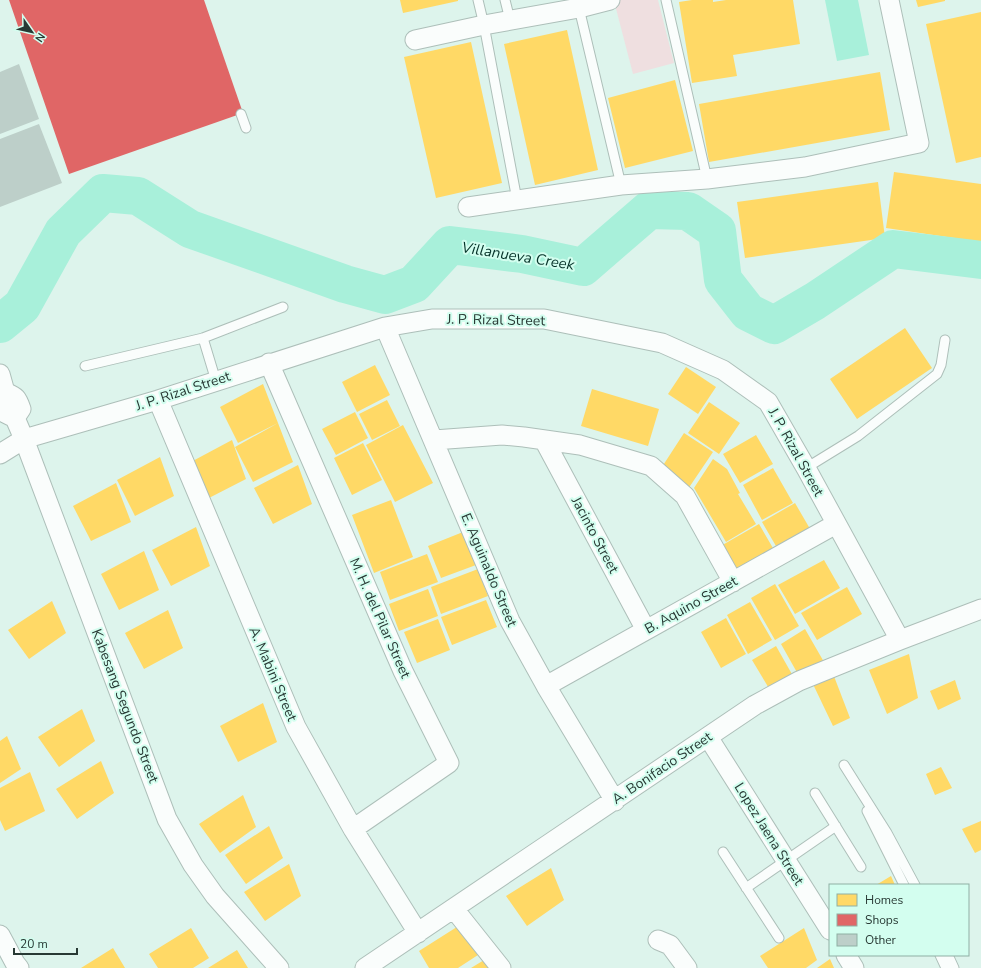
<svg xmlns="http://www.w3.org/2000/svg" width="981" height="968" viewBox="0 0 981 968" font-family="'Nunito Sans',sans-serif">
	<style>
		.green { fill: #efdfe0 }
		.water { fill: #a8f0da }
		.homes { fill: #ffd966 }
		.shops { fill: #e06666 }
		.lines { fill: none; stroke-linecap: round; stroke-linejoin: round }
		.river { stroke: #a8f0da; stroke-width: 38 }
		.building { fill: #bdcfc9 }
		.service-casing { stroke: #adbfb9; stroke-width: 11 }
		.minor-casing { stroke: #adbfb9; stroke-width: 21 }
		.service { stroke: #fafdfc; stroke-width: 9 }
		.minor { stroke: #fafdfc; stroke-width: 19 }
		.labels { text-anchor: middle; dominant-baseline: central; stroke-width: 4; stroke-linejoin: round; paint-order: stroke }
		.street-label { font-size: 14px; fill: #283934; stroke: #d3feef }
		.water-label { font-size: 15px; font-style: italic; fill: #063329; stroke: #d3feef }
	</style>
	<rect width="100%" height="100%" fill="#ddf4ec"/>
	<path class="green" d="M 619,0 L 658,0 L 674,63 L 633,74 L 614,1 Z"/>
	<path class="water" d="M 825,0 L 858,0 L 869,55 L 837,61 Z"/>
	<path class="homes" d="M 400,0 L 458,0 L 458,1 L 403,13 Z
		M 692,0 L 713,0 L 713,2 L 726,0 L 793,0 L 800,44 L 733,55 L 737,76 L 692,83 L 679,2 Z
		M 916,0 L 945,0 L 945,1 L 918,7 Z
		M 981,12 L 981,157 L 956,163 L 926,24 Z
		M 567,30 L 598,170 L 535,185 L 504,44 Z
		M 471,42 L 502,183 L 436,198 L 404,57 Z
		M 880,72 L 890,130 L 709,162 L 699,104 Z
		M 675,80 L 693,151 L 625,168 L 608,98 Z
		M 894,172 L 981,184 L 981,242 L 886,228 Z
		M 878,182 L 885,238 L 745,258 L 737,202 Z
		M 905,328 L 932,368 L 857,419 L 830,379 Z
		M 375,365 L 390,395 L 357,412 L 342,382 Z
		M 686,367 L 716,387 L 698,414 L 668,394 Z
		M 263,384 L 278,423 L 238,443 L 220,407 Z
		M 592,389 L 659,409 L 648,446 L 581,426 Z
		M 387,400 L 400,426 L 372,440 L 359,414 Z
		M 709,402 L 740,423 L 719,454 L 688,433 Z
		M 355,412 L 368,438 L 336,455 L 322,429 Z
		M 278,423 L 293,462 L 253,482 L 235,447 Z
		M 403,425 L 433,483 L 395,502 L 366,445 Z
		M 684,433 L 713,452 L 688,489 L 660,470 Z
		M 756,435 L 773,464 L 740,483 L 723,454 Z
		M 232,440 L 246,479 L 207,499 L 189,463 Z
		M 363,443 L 382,480 L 352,495 L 334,458 Z
		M 160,457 L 174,496 L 135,516 L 117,480 Z
		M 713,459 L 727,469 L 740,493 L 738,494 L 756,524 L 726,542 L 694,488 Z
		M 298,465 L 312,504 L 273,524 L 254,488 Z
		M 773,468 L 793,503 L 762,520 L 743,485 Z
		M 116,483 L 131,522 L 91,541 L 73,506 Z
		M 391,500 L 413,557 L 374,573 L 352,515 Z
		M 795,503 L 813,534 L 780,553 L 762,522 Z
		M 759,524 L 777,555 L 737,578 L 719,547 Z
		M 196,527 L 210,566 L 171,586 L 152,550 Z
		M 463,532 L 476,565 L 441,578 L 428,546 Z
		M 144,551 L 159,590 L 119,610 L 101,574 Z
		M 427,554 L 438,582 L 390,600 L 380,572 Z
		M 824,560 L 840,588 L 795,614 L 778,585 Z
		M 478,569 L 488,596 L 441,614 L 431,587 Z
		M 775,584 L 799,626 L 775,640 L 751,598 Z
		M 847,587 L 862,614 L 817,640 L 801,613 Z
		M 428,589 L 438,616 L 399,631 L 389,604 Z
		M 486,600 L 497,627 L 452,645 L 441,617 Z
		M 52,601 L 66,633 L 29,659 L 8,630 Z
		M 750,602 L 772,640 L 748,654 L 727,615 Z
		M 168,610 L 183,648 L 144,669 L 125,633 Z
		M 726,618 L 746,654 L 721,668 L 701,632 Z
		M 438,619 L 450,650 L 417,663 L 404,632 Z
		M 805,629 L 824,662 L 799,676 L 781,644 Z
		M 776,646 L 793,676 L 770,690 L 752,660 Z
		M 909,654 L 918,698 L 887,714 L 869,670 Z
		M 832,671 L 850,718 L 833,726 L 811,680 Z
		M 955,680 L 961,699 L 938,710 L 930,691 Z
		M 263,703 L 277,742 L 238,762 L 220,726 Z
		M 82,709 L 95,741 L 59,767 L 38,737 Z
		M 7,736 L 21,769 L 0,783 L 0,741 Z
		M 101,761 L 114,793 L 77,819 L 56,789 Z
		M 941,767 L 952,788 L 935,795 L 926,774 Z
		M 30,772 L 45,811 L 5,831 L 0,820 L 0,788 Z
		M 243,795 L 256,827 L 220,853 L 199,824 Z
		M 981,821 L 981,850 L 975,853 L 962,829 Z
		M 269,826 L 283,858 L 246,884 L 225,855 Z
		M 289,864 L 301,896 L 265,921 L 244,892 Z
		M 551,868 L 564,900 L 527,926 L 506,896 Z
		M 891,876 L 895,885 L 876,885 Z
		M 460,925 L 478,955 L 458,968 L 429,968 L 419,951 Z
		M 191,928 L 209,958 L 193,968 L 158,968 L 149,954 Z
		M 804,928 L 817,960 L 806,968 L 768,968 L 760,956 Z
		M 113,948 L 125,968 L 81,968 Z
		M 237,950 L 248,968 L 208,968 Z
		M 489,957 L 496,968 L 471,968 Z
		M 830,959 L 834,968 L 817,968 Z"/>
	<path class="shops" d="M 9,0 L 204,0 L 243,113 L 69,174 Z"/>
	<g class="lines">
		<path class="river" d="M 0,324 L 22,306 L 63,232 L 103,193 L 138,196 L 190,229 L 345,284 L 385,295 L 414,284 L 450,245 L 522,254 L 583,267 L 649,210 L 688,211 L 717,231 L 723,280 L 748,312 L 774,325 L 815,301 L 893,249 L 981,260"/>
	</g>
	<path class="building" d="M 19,64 L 39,119 L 0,134 L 0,72 Z
		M 39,124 L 62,183 L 0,207 L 0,139 Z"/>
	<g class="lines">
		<defs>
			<path id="service" d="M 478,0 L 484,25 L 517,200
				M 505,0 L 510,20
				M 666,0 L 707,179
				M 579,8 L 621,185
				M 241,114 L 246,128
				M 203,338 L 216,381
				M 85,366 L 203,338 L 283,307
				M 806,468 L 858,436 L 937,374 L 941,365 L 945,340
				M 844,765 L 887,833 L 915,885
				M 815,793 L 861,867
				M 867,811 L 904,885
				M 723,852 L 779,938
				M 746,888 L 836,826
				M 940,955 L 946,968
				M 948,955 L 954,968"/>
			<path id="minor" d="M 415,40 L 484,25 L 579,8 L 610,0
				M 468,207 L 621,185 L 707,179 L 805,167 L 919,143 L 889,0
				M 385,327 L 510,621 L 546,686 L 615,801
				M 269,363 L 403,671 L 449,763 L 353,829
				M 0,374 L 5,392 L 0,402 L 5,413 L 15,418 L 24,439 L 167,819 L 193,865 L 215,896 L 279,968
				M 5,392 C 16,397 17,397 21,409 L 15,418
				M 158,400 L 296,727 L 353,829 L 418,933
				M 434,440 L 502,435 L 524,437 L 580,445 L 651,466 L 685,496 L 733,582
				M 544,440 L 646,630
				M 0,454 L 24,439 L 158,400 L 385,327 L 432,319 L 544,319 L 662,343 L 723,370 L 768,402 L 806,468 L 900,640
				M 546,686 L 836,524
				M 708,737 L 830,930
				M 454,909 L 501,968
				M 0,935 L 15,963 L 19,968
				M 658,940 L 670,945 L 687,968
				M 846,955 L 854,968
				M 365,968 L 755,705 L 799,681 L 900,640 L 981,609"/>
		</defs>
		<use href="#service" class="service-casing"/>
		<use href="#minor" class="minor-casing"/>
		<use href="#service" class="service"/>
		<use href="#minor" class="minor"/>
	</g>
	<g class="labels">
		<g class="street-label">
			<text transform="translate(496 320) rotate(1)">J. P. Rizal Street</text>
			<text transform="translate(183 391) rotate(-18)">J. P. Rizal Street</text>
			<text transform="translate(796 452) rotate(61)">J. P. Rizal Street</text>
			<text transform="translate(595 535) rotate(62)">Jacinto Street</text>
			<text transform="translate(489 570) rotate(67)">E. Aguinaldo Street</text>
			<text transform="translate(691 605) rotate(-29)">B. Aquino Street</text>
			<text transform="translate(380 618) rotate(66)">M. H. del Pilar Street</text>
			<text transform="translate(273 674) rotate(67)">A. Mabini Street</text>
			<text transform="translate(125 706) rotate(69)">Kabesang Segundo Street</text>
			<text transform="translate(662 768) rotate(-34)">A. Bonifacio Street</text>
			<text transform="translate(769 834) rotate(58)">Lopez Jaena Street</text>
		</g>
		<g class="water-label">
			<text transform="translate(518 256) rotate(9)">Villanueva Creek</text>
		</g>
	</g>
	<rect x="829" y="884" width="140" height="72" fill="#d3feef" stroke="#8fafa4"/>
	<rect x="837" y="894" width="20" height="12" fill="#ffd966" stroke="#8fafa4"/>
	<text x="865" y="904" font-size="12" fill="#283934">Homes</text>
	<rect x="837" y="914" width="20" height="12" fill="#e06666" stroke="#8fafa4"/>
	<text x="865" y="924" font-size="12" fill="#283934">Shops</text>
	<rect x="837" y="934" width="20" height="12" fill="#bdcfc9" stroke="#8fafa4"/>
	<text x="865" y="944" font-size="12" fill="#283934">Other</text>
	<g transform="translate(32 32) rotate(124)" stroke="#d3feef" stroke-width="3" paint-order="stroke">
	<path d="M0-3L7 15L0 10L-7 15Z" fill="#283934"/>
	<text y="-6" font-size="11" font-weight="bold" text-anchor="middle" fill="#283934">N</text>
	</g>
	<path d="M14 948v6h63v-6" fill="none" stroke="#283934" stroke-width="2"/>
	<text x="20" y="948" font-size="12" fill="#283934" stroke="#d3feef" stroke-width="3" paint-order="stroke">20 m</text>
</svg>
